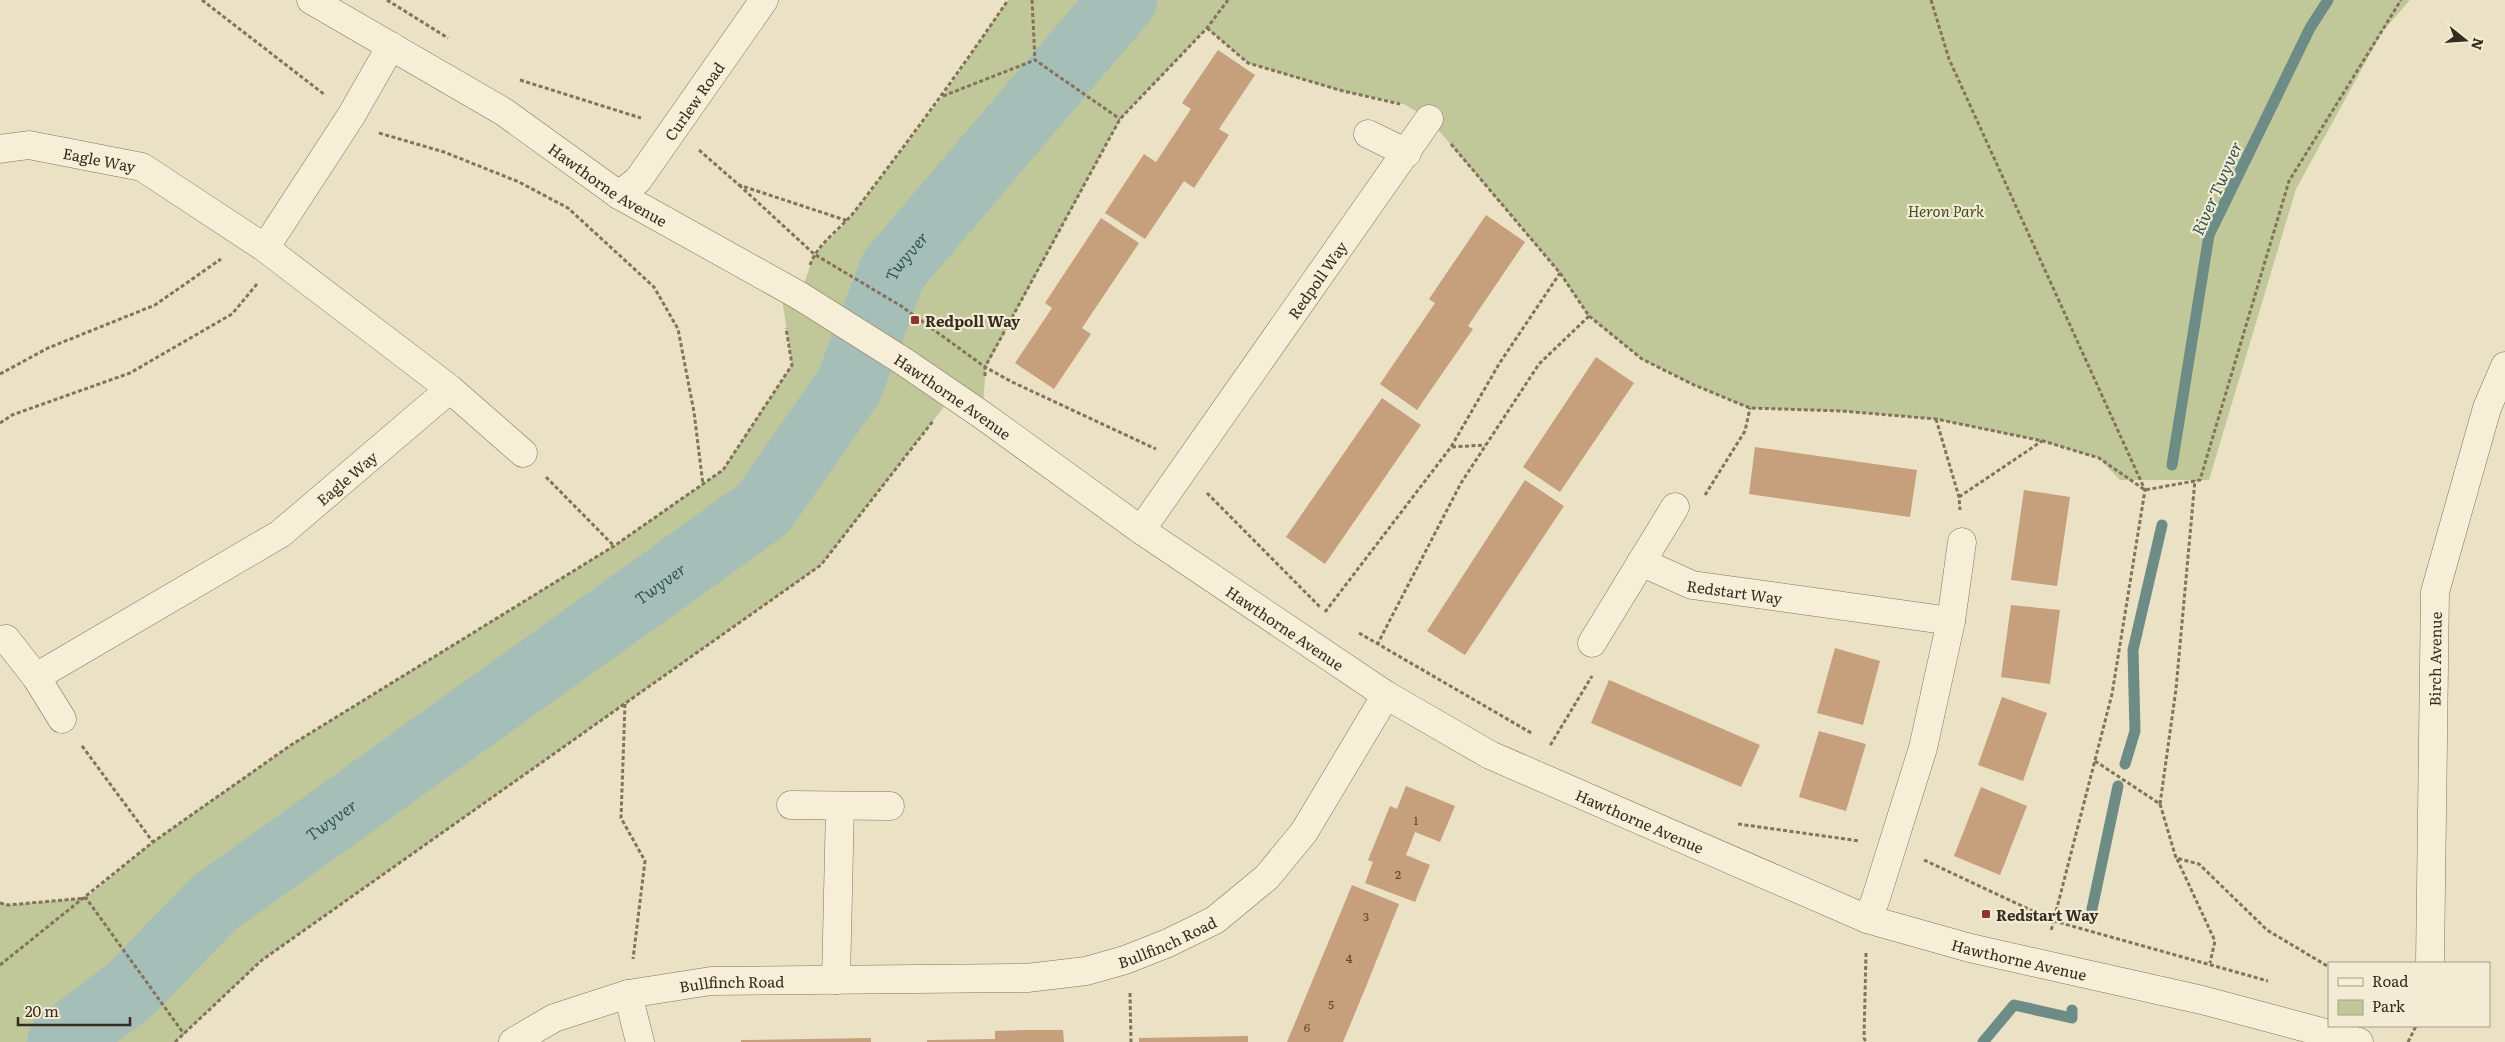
<svg xmlns="http://www.w3.org/2000/svg" width="2505" height="1042" viewBox="0 0 2505 1042" font-family="Literata,serif">
	<style>
		.green { fill: #c0c899 }
		.lines { fill: none; stroke-linecap: round; stroke-linejoin: round }
		.stream { stroke: #6d8c86; stroke-width: 11 }
		.river { stroke: #a6beb8; stroke-width: 68 }
		.building { fill: #c69f7c }
		.minor-casing { stroke: #84735c; stroke-width: 29 }
		.path { stroke: #84735c; stroke-width: 3; stroke-dasharray: 4 2.5; stroke-linecap: butt }
		.minor { stroke: #f6eed7; stroke-width: 28 }
		.poi-dot { fill: #8f3430; stroke: #f3ebd3; stroke-width: 2 }
		.labels { text-anchor: middle; dominant-baseline: central; stroke-width: 4.5; stroke-linejoin: round; paint-order: stroke }
		.number-label { font-size: 12px; fill: #594836 }
		.street-label { font-size: 15px; fill: #352b1f; stroke: #f3ebd3 }
		.park-label { font-size: 15px; font-style: italic; fill: #445027; stroke: #f3ebd3 }
		.poi-label { font-size: 15px; font-weight: bold; fill: #352b1f; stroke: #f3ebd3; text-anchor: start }
		.water-label { font-size: 16px; font-style: italic; fill: #2f5453; stroke: #f3ebd3 }
	</style>
	<rect width="100%" height="100%" fill="#ebe1c4"/>
	<path class="green" d="M 1008,0 L 2410,0 L 2382,32 L 2296,189 L 2209,480 L 2120,480 L 2099,458 L 2043,441 L 1936,419 L 1842,411 L 1750,408 L 1694,385 L 1642,359 L 1589,316 L 1560,273 L 1429,119 L 1404,104 L 1343,91 L 1248,63 L 1207,28 L 1120,119 L 986,367 L 982,415 L 953,395 L 821,565 L 262,960 L 175,1042 L 0,1042 L 0,903 L 8,905 L 86,898 L 153,842 L 291,745 L 614,546 L 723,470 L 792,365 L 780,285 L 800,296 L 814,254 L 848,221 L 943,96 Z"/>
	<g class="lines">
		<path class="stream" d="M 2172,465 L 2209,235 L 2310,28 L 2328,0
			M 2125,764 L 2135,731 L 2133,650 L 2162,525
			M 2092,909 L 2118,786
			M 1983,1042 L 2014,1005 L 2072,1018 L 2072,1010"/>
		<path class="river" id="s1" d="M 61,1042 L 131,989 L 213,904 L 763,509 L 849,386 L 893,270 L 1123,0"/>
	</g>
	<path class="building" d="M 1218,50 L 1255,75 L 1219,129 L 1229,135 L 1194,188 L 1184,181 L 1145,239 L 1105,213 L 1144,154 L 1156,162 L 1191,109 L 1182,103 Z
		M 1486,215 L 1525,242 L 1468,326 L 1473,329 L 1417,410 L 1380,384 L 1435,303 L 1429,299 Z
		M 1101,218 L 1139,243 L 1082,328 L 1091,334 L 1054,389 L 1015,363 L 1052,308 L 1045,303 Z
		M 1596,357 L 1634,383 L 1560,492 L 1523,467 Z
		M 1382,398 L 1421,425 L 1325,564 L 1286,537 Z
		M 1755,447 L 1917,470 L 1910,517 L 1749,494 Z
		M 1525,480 L 1564,506 L 1465,655 L 1427,631 Z
		M 2024,490 L 2070,497 L 2057,586 L 2011,580 Z
		M 2011,605 L 2060,610 L 2050,684 L 2001,677 Z
		M 1835,648 L 1880,661 L 1863,725 L 1817,713 Z
		M 1609,680 L 1760,745 L 1741,787 L 1591,723 Z
		M 2002,697 L 2047,713 L 2023,781 L 1978,765 Z
		M 1819,731 L 1866,744 L 1846,811 L 1799,797 Z
		M 1406,786 L 1455,806 L 1440,842 L 1415,832 L 1410,845 L 1406,855 L 1430,865 L 1415,902 L 1365,883 L 1373,862 L 1368,860 L 1390,806 L 1397,809 Z
		M 1981,787 L 2027,806 L 2000,875 L 1954,856 Z
		M 1352,885 L 1399,904 L 1365,989 L 1343,1042 L 1287,1042 Z
		M 1028,1030 L 1063,1030 L 1064,1042 L 927,1042 L 927,1040 L 995,1039 L 995,1031 Z
		M 1248,1036 L 1248,1042 L 1139,1042 L 1139,1038 Z
		M 871,1038 L 871,1042 L 741,1042 L 741,1040 Z"/>
	<g class="lines">
		<defs>
			<g id="minor">
				<path id="s2" d="M 311,0 L 504,112 L 619,195 L 800,296 L 903,361 L 982,415 L 1141,530 L 1386,695 L 1490,755 L 1867,919 L 1970,948 L 2202,1000 L 2359,1042"/>
				<path d="M 1368,134 L 1407,153"/>
				<path id="s3" d="M 0,149 L 29,145 L 142,167 L 265,248"/>
				<path id="s4" d="M 619,195 L 638,180 L 764,0"/>
				<path d="M 450,389 L 523,453"/>
				<path id="s5" d="M 1141,530 L 1429,119"/>
				<path id="s6" d="M 1641,562 L 1692,585 L 1951,621"/>
				<path d="M 6,639 L 36,677 L 62,719"/>
				<path d="M 1592,643 L 1675,507"/>
				<path id="s7" d="M 36,677 L 280,534 L 450,389 L 265,248 L 351,116 L 391,46"/>
				<path d="M 791,805 L 890,806"/>
				<path d="M 1867,919 L 1875,901 L 1923,748 L 1951,621 L 1962,542"/>
				<path id="s8" d="M 2430,963 L 2435,592 L 2487,408 L 2505,366"/>
				<path d="M 836,980 L 840,806"/>
				<path d="M 628,994 L 640,1042"/>
				<path id="s9" d="M 513,1042 L 554,1018 L 628,994 L 711,981 L 1027,978 L 1086,971 L 1125,960 L 1168,943 L 1215,920 L 1267,877 L 1304,832 L 1386,695"/>
			</g>
		</defs>
		<use href="#minor" class="minor-casing"/>
		<path class="path" d="M 202,0 L 325,95
			M 387,0 L 448,38
			M 1032,0 L 1035,60 L 1120,119
			M 1931,0 L 1949,59 L 2145,490 L 2112,694 L 2051,931
			M 1207,28 L 1248,63 L 1343,91 L 1400,104
			M 520,80 L 641,118
			M 943,96 L 1035,60
			M 379,133 L 444,152 L 519,182 L 568,208 L 654,287 L 678,329 L 694,412 L 703,485
			M 1451,144 L 1560,273 L 1589,316 L 1642,359 L 1694,385 L 1750,408 L 1842,411 L 1936,419 L 2043,441 L 2099,458 L 2145,490 L 2200,480 L 2289,181 L 2401,0
			M 699,150 L 739,185 L 848,221
			M 739,185 L 814,254 L 901,306 L 985,367 L 1012,382 L 1156,449
			M 810,265 C 818,242 844,227 858,207 C 910,139 960,71 1008,0
			M 0,374 L 48,348 L 155,305 L 221,259
			M 985,376 L 985,367 L 1120,119 L 1207,28 L 1228,0
			M 1936,419 L 1959,497 L 1960,510
			M 0,423 L 12,415 L 130,373 L 232,314 L 257,284
			M 1452,447 L 1485,445
			M 546,477 L 614,546
			M 1207,493 L 1321,608
			M 1705,495 L 1745,431 L 1750,408
			M 1959,497 L 2042,441
			M 1325,612 L 1451,447 L 1499,364 L 1560,273
			M 1359,633 L 1533,734
			M 1377,645 L 1461,483 L 1539,364 L 1589,316
			M 625,704 L 621,818 L 645,861 L 633,959
			M 1550,743 L 1551,744 L 1592,676
			M 82,746 L 153,842
			M 2095,761 L 2160,804 L 2176,858 L 2199,864 L 2267,930 L 2329,967
			M 2160,804 L 2176,689 L 2195,480
			M 1738,824 L 1860,841
			M 2177,859 L 2215,941 L 2210,963
			M 1924,860 L 2054,921 L 2268,981
			M 0,903 L 8,905 L 86,898 L 184,1034
			M 1866,953 L 1864,1038 L 1866,1042
			M 0,965 L 153,842 L 291,745 L 614,546 L 723,470 L 792,365 L 786,328
			M 1130,993 L 1131,1042
			M 175,1042 L 262,960 L 821,565 L 933,421
			M 2408,1042 L 2416,1026"/>
		<use href="#minor" class="minor"/>
	</g>
	<g class="poi-dot">
		<rect x="910" y="315" width="10" height="10" rx="2.5"/>
		<rect x="1981" y="909" width="10" height="10" rx="2.5"/>
	</g>
	<g class="labels">
		<g class="number-label">
			<text x="1416" y="820">1</text>
			<text x="1398" y="874">2</text>
			<text x="1366" y="916">3</text>
			<text x="1349" y="958">4</text>
			<text x="1331" y="1004">5</text>
			<text x="1307" y="1027">6</text>
		</g>
		<g class="street-label">
			<text stroke="none"><textPath href="#s4" startOffset="121">Curlew Road</textPath></text>
			<text stroke="none"><textPath href="#s3" startOffset="101">Eagle Way</textPath></text>
			<text stroke="none"><textPath href="#s2" startOffset="350">Hawthorne Avenue</textPath></text>
			<text stroke="none"><textPath href="#s5" startOffset="306">Redpoll Way</textPath></text>
			<text stroke="none"><textPath href="#s2" startOffset="755">Hawthorne Avenue</textPath></text>
			<text stroke="none"><textPath href="#s7" startOffset="370">Eagle Way</textPath></text>
			<text stroke="none"><textPath href="#s6" startOffset="99">Redstart Way</textPath></text>
			<text stroke="none"><textPath href="#s2" startOffset="1160">Hawthorne Avenue</textPath></text>
			<text stroke="none"><textPath href="#s8" startOffset="304">Birch Avenue</textPath></text>
			<text stroke="none"><textPath href="#s2" startOffset="1565">Hawthorne Avenue</textPath></text>
			<text stroke="none"><textPath href="#s9" startOffset="671">Bullfinch Road</textPath></text>
			<text stroke="none"><textPath href="#s2" startOffset="1970">Hawthorne Avenue</textPath></text>
			<text stroke="none"><textPath href="#s9" startOffset="230">Bullfinch Road</textPath></text>
		</g>
		<g class="park-label">
			<text x="1946" y="210">Heron Park</text>
		</g>
		<g class="poi-label">
			<text x="925" y="320">Redpoll Way</text>
			<text x="1996" y="914">Redstart Way</text>
		</g>
		<g class="water-label">
			<text transform="translate(2216 188) rotate(-66)">River Twyver</text>
			<text stroke="none"><textPath href="#s1" startOffset="1176">Twyver</textPath></text>
			<text stroke="none"><textPath href="#s1" startOffset="756">Twyver</textPath></text>
			<text stroke="none"><textPath href="#s1" startOffset="351">Twyver</textPath></text>
		</g>
	</g>
	<rect x="2328" y="962" width="162" height="65" fill="#f3ebd3" stroke="#a79e8b"/>
	<rect x="2338" y="978" width="25" height="8" fill="#f6eed7" stroke="#a79e8b"/>
	<text x="2372" y="987" font-size="15" fill="#352b1f">Road</text>
	<rect x="2338" y="1000" width="25" height="15" fill="#c0c899" stroke="#a79e8b"/>
	<text x="2372" y="1012" font-size="15" fill="#352b1f">Park</text>
	<g transform="translate(2465 40) rotate(107)" stroke="#f3ebd3" stroke-width="4" paint-order="stroke">
	<path d="M0-4L9 19L0 12L-9 19Z" fill="#352b1f"/>
	<text y="-8" font-size="14" font-weight="bold" text-anchor="middle" fill="#352b1f">N</text>
	</g>
	<path d="M18 1017v8h112v-8" fill="none" stroke="#352b1f" stroke-width="2.5"/>
	<text x="25" y="1017" font-size="15" fill="#352b1f" stroke="#f3ebd3" stroke-width="4" paint-order="stroke">20 m</text>
</svg>
